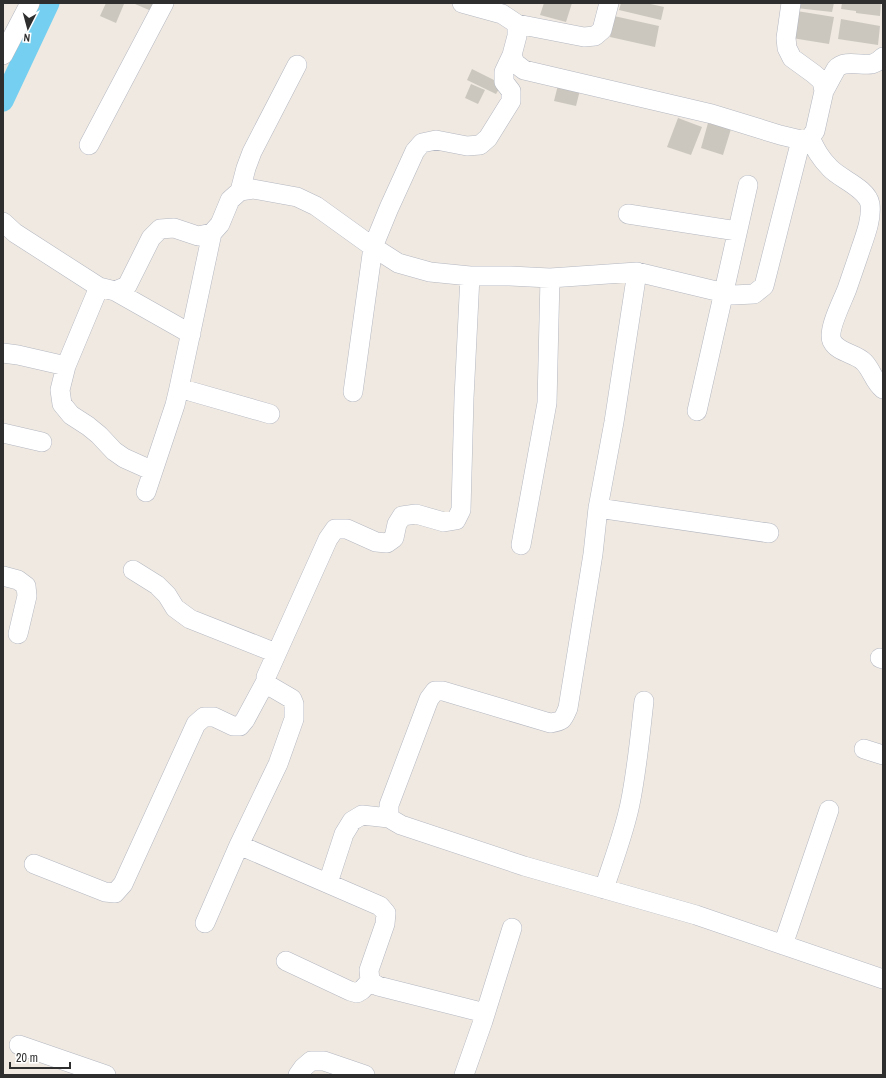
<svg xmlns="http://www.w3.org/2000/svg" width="886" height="1078" viewBox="0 0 886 1078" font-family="'Archivo Narrow',sans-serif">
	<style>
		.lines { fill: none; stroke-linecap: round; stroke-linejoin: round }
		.canal { stroke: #75cff0; stroke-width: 21 }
		.building { fill: #cbc7bf }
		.minor-casing { stroke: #b4b7c1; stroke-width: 20 }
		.minor { stroke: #fff; stroke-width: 19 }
	</style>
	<rect width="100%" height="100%" fill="#efe9e1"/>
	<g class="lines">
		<path class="canal" d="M 3,101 L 49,3"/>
	</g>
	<path class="building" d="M 106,3 L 121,3 L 124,4 L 116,23 L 100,16 Z
		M 136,3 L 160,3 L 156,13 L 135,4 Z
		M 544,3 L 572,3 L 566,22 L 540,15 Z
		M 621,3 L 646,3 L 664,7 L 661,20 L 619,10 Z
		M 797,3 L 834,3 L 832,12 L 796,8 Z
		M 842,3 L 881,3 L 880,16 L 856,13 L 856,11 L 841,9 Z
		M 797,11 L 834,17 L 829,44 L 792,38 Z
		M 614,16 L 659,26 L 655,47 L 610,37 Z
		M 841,19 L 880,26 L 878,45 L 838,39 Z
		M 472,69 L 502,84 L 496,94 L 467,80 Z
		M 559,81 L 581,86 L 576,106 L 554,101 Z
		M 471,84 L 485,90 L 478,104 L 465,98 Z
		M 678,118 L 702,127 L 691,155 L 667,147 Z
		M 708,123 L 731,129 L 723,155 L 701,148 Z"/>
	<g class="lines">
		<defs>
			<path id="minor" d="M 462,3 L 502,14 L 517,24 L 517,36 L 512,55 L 515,63 L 524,70 L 712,114 L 780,135 L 801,140 L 810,138 L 815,131 L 824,91 L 822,81 L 814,74 L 792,58 L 787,48 L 786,38 L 791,3
				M 517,24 L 584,37 L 595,36 L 602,30 L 609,3
				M 3,55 L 30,3
				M 824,91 C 828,84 832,76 836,69 C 844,59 862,66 872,64 C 876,63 880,60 883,57
				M 810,138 C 816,150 820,158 830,168 C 840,179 867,188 870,204 C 872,221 864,238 859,254 C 855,266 851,277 847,289 C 843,300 827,330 832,341 C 838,353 855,353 864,362 C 872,370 874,382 883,389
				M 89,145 L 164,3
				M 240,191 L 246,168 L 252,152 L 297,65
				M 628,214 L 737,231
				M 3,222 L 15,233 L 99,287 L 115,291 L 127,286 L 151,238 L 160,229 L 174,228 L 198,236 L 212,233 L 220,224 L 230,200 L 240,191 L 253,189 L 297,197 L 316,206 L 373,247 L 398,263 L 430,272 L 470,276 L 510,276 L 550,278 L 637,272 L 614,422 L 598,508 L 593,554 L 568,708 C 563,720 563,721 550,723 L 443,691 L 435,691 L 429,699 L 389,805 L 389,818 L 401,825 L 524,866 L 696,915 L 883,979
				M 637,272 L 733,295 L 754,294 L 764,286 L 801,140
				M 99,287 L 66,366 L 60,390 L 62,404 L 71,415 L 88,426 L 99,435 L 114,451 L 124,458 L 153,471
				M 115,291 L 191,334
				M 3,353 L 18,355 L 66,366
				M 179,388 L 270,414
				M 353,392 L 373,247 L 389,208 L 415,151 L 422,143 L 436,140 L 467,146 L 480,145 L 488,138 L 511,101 L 511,91 L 504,82 L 504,72 L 512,55
				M 697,411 L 748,185
				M 3,433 L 42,442
				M 146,492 L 175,405 L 179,388 L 212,233
				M 598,508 L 769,533
				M 521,545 L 547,403 L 550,278
				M 133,570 L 157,585 L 167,595 L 175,608 L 190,619 L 276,653
				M 3,576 L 18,580 L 26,586 L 27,596 L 18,634
				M 880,658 L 883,659
				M 864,749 L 883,755
				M 239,845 L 380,906 L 386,913 L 385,924 L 369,970 L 370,981 L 378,986 L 485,1013
				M 34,864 L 105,892 L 115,893 L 123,884 L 196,724 L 204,717 L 214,717 L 233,726 L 240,726 L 245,720 L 266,681
				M 328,883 L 344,834 L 352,821 L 362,815 L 389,818
				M 604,889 C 613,861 624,833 630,804 C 637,770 640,736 644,701
				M 205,923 L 239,845 L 278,764 L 294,719 L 294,704 L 292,699 L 268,685 L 266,681 L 266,677 L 328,539 L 335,529 L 347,529 L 376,542 L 387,543 L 394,538 L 397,524 L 402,516 L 416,514 L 444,522 L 456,520 L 461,510 L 464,398 L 470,276
				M 783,945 L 829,810
				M 286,961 L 350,991 L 357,993 L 362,990 L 370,981
				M 19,1045 L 106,1075
				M 298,1075 L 303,1068 L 311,1061 L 324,1061 L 365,1075
				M 464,1075 L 483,1021 L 512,928"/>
		</defs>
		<use href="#minor" class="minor-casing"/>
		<use href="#minor" class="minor"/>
	</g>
	<rect width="886" height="1078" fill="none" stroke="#2e2e2e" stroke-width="8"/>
	<g transform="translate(28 28) rotate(186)" stroke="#ffffff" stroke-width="3" paint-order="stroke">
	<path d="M0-3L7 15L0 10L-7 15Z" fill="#2e2e2e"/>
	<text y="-6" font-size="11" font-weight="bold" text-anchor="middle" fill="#2e2e2e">N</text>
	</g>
	<path d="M10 1062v6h60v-6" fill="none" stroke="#2e2e2e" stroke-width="2"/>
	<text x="16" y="1062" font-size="12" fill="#2e2e2e" stroke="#ffffff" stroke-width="3" paint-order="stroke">20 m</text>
</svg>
